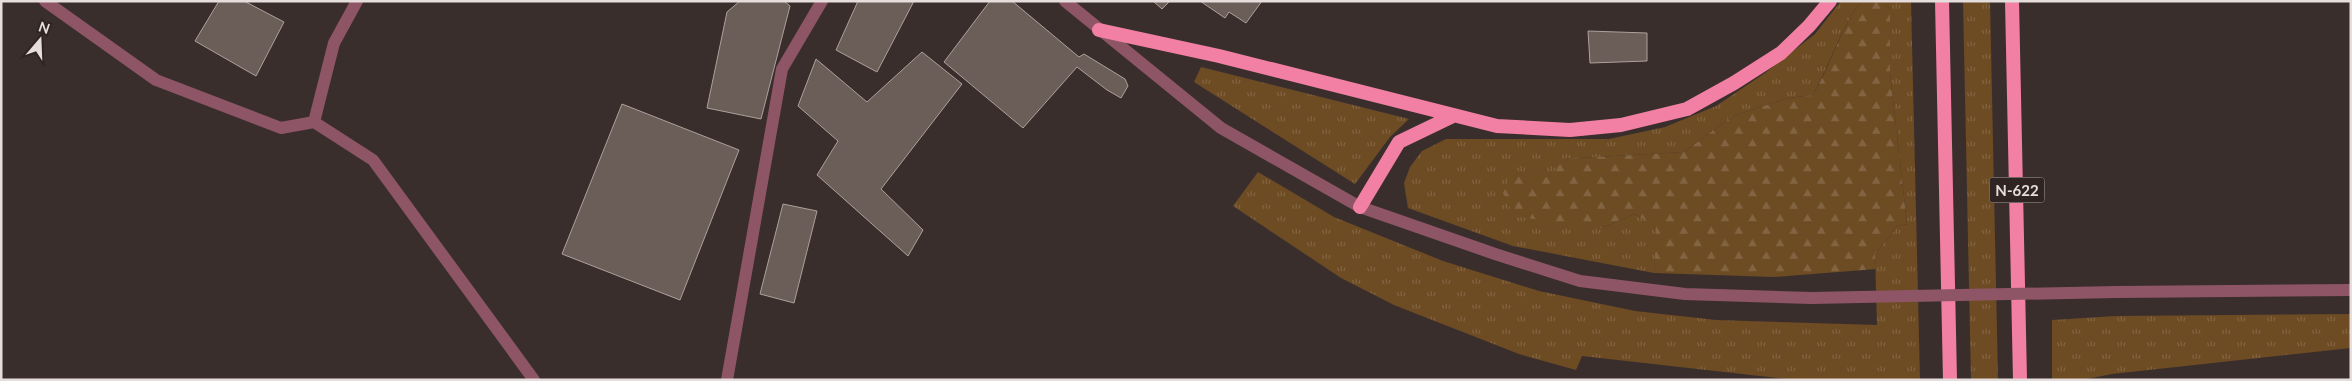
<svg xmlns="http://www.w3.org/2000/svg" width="2352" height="381" viewBox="0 0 2352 381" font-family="Lato,sans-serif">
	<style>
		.grass { fill: url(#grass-tufts) }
		.forest { fill: url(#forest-firs) }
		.building { fill: #6b5e59; stroke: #aea19b }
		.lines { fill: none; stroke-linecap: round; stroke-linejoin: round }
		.minor { stroke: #8e5566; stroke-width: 12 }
		.tertiary { stroke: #8e5566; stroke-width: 12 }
		.trunk { stroke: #f280a4; stroke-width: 14 }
		.tertiary-bridge { stroke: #8e5566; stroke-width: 12 }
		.labels { text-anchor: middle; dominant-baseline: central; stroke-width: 4.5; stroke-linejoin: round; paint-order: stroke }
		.shield { fill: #302423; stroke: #afa6a5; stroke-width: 1 }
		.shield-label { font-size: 15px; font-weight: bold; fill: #e6dedd }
	</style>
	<defs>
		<pattern id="grass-tufts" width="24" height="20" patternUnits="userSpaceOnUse" patternTransform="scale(1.25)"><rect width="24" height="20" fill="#6d4b23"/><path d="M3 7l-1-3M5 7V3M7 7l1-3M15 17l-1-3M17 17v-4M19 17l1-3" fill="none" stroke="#826442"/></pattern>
		<pattern id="forest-firs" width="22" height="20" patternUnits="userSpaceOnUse" patternTransform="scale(1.25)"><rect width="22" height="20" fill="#6d4b23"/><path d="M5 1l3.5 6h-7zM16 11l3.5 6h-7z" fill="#826442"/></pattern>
	</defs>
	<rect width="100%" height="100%" fill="#3a2e2d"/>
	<path class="grass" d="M 1841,1 L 1861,1 C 1840,30 1830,64 1813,95 L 1788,98 L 1733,116 L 1684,152 L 1562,159 L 1599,229 L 1635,214 L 1657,227 L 1654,273 L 1513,246 L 1408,208 L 1404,183 L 1410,167 L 1422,151 L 1446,139 L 1609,139 L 1665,127 L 1716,106 L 1765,73 L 1815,34 Z
		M 1883,1 L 1911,1 L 1920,380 L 1787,379 L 1582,356 L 1576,370 L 1519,354 L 1394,305 L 1341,278 L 1233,206 L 1258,172 L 1334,217 L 1443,261 L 1539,291 L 1635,311 L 1716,320 L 1877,325 L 1875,254 L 1898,226 L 1907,224 L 1890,73 L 1890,9 Z
		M 1963,1 L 1990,1 L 1998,380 L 1971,380 Z
		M 1201,67 L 1409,119 L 1390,137 L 1355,184 L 1194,82 Z
		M 2351,314 L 2351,348 L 2112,374 L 2082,380 L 2052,380 L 2052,320 L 2116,316 Z"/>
	<path class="forest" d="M 1861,1 L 1883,1 L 1890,9 L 1890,73 L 1907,224 L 1898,226 L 1875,254 L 1876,269 L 1774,277 L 1654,273 L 1656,227 L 1635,214 L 1599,229 L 1514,216 L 1503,193 L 1512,172 L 1552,178 L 1561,159 L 1684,152 L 1733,116 L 1788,98 L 1813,95 C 1831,64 1840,30 1861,1 Z"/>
	<path class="building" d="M 219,1 L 244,1 L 284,22 L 256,76 L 195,41 Z
		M 740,1 L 784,1 L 790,6 L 761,119 L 707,108 L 727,12 Z
		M 858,1 L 914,1 L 877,72 L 836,50 Z
		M 990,1 L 1012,1 L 1079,57 L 1084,54 L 1125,79 L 1128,86 L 1121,98 L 1107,90 L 1077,67 L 1023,128 L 944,62 Z
		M 1153,1 L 1170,1 L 1162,9 Z
		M 1200,1 L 1262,1 L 1246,23 L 1229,12 L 1225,18 Z
		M 1588,31 L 1647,33 L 1647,61 L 1590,63 Z
		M 922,52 L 962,84 L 881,189 L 923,230 L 908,256 L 817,175 L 838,141 L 798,106 L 816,59 L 867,102 Z
		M 622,104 L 739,150 L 680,300 L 562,254 Z
		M 783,204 L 817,211 L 794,303 L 760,294 Z"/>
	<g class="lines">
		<path class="minor" d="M 45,1 L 156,80 L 281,128 L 314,122 L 373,160 L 534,380
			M 314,122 L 334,43 L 357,1
			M 727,380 L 782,69 L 822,1"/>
		<path class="tertiary" d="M 1065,1 L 1221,128 L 1360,207 L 1495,254 L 1580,281 L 1685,294 L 1811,298
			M 2116,292 L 2351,290"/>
		<path class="trunk" d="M 1942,1 L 1950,380
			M 2012,1 L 2020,380
			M 1099,30 L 1219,56 L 1497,126 L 1570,130 L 1621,125 L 1687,109 L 1734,83 L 1781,53 L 1809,26 L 1830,1
			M 1360,207 L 1399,142 L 1453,116"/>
		<path class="tertiary-bridge" d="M 1811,298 L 2116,292"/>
	</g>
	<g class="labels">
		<rect class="shield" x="1989.5" y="177.5" width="55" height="25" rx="4"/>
		<g class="shield-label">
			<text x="2017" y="190">N-622</text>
		</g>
	</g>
	<rect width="2352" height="381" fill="none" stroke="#e6dedd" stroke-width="5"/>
	<g transform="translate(40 40) rotate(19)" stroke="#302423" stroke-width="4" paint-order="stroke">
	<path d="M0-4L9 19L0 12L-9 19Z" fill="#e6dedd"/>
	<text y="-8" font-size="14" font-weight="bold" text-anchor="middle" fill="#e6dedd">N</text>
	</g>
</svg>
